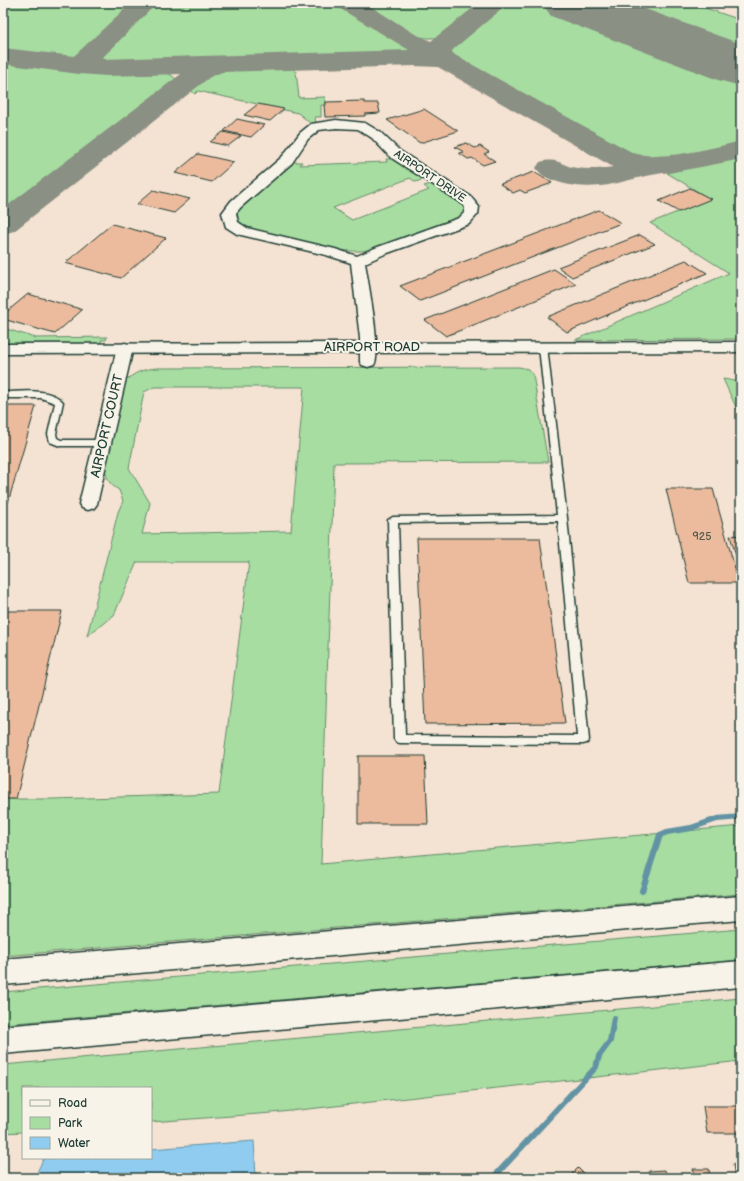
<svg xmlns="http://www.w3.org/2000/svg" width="744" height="1181" viewBox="0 0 744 1181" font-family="'Balsamiq Sans',sans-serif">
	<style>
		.green { fill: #a7dda1; stroke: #638d6a; fill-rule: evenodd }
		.water { fill: #8fccef; stroke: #6293a4 }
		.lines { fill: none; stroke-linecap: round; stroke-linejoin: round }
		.stream { stroke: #6293a4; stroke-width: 6 }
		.taxiway { fill: #8a9083; fill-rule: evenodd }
		.runway { fill: #8a9083; fill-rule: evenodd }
		.building { fill: #ecbb9d; stroke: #1f3d34 }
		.service-casing { stroke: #1f3d34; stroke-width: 3 }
		.minor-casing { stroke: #1f3d34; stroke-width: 3 }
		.secondary-casing { stroke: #1f3d34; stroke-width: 3 }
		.motorway-casing { stroke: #1f3d34; stroke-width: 3 }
		.service { fill: #f7f3e8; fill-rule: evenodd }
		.minor { fill: #f7f3e8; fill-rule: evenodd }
		.secondary { fill: #f7f3e8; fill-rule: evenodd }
		.motorway { fill: #f7f3e8; fill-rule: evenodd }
		.labels { text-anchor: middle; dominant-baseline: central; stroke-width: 4; stroke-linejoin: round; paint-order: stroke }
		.far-street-label { font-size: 11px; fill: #1f3d34; stroke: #f7f3e8 }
		.number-label { font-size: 11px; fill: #525c4e }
		.street-label { font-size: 13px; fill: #1f3d34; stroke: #f7f3e8 }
	</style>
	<rect width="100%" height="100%" fill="#f4e2d2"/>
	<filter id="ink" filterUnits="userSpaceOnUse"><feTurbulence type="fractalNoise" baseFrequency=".025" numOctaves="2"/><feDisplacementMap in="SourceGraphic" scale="8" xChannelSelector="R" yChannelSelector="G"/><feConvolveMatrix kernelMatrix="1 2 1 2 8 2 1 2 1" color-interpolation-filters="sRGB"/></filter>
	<g filter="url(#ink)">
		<path class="green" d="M 3,3 L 139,3 L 83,54 C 57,63 30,56 3,52 Z
			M 155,3 L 340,3 L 415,49 L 412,55 L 126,65 L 108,62 L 103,57 L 105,51 Z
			M 358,3 L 486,3 C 473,14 460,29 444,35 C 417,48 381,17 358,3 Z
			M 506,3 L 551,3 L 741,74 L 741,145 L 665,161 L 647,161 L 450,54 L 453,49 Z
			M 593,3 L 690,3 L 741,20 L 741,57 Z
			M 3,59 C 48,66 92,73 138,71 C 151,71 167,69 176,79 L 176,83 L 3,218 Z
			M 282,66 L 292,68 L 296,71 L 299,98 L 325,97 L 326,105 L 321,105 L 321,117 L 315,117 L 316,124 L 310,124 L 309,122 L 298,113 L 198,91 L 195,94 L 190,90 L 191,87 C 196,83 201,79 206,76 C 227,63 258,67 282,66 Z
			M 741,156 L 741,339 L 575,340 L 729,273 L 650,223 L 710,199 L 667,173 Z
			M 386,159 L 398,159 L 426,178 L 416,182 L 410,178 L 333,208 L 352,220 L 429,190 L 424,186 L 434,183 L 467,205 L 466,212 L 460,219 C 431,229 397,245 367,250 C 358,252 349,251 339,250 L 249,228 L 238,223 L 235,217 L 237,211 L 290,162 L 302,162 L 300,165 L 387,162 Z
			M 3,328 L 36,338 L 107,337 L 106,340 L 101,340 L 101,342 L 97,344 L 3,345 Z
			M 519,367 L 528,369 L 533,375 L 548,462 L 334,463 L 321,864 L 741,826 L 741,894 L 3,956 L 3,799 L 53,799 L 219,794 L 249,562 L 137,562 L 114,615 L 87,636 L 118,512 L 123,501 L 119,490 C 110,485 107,480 105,470 L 125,382 C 134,372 144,369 157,368 ZM 154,387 L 304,387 L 291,531 L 142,534 L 150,503 L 129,468 L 144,392 Z
			M 723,379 L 741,382 L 741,418 Z
			M 741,929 L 741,960 L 3,1024 L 3,992 Z
			M 741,998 L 741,1061 L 272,1113 L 151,1122 L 151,1088 L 23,1088 L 23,1132 L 3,1133 L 3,1065 Z"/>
		<path class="water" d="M 254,1141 L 256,1178 L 37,1178 L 38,1170 L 44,1158 L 151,1158 L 151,1149 Z"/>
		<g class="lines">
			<path class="stream" d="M 642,891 L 660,835 L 667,832 L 691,828 L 717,819 L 741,817
				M 493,1178 L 596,1067 L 599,1056 L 610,1041 L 614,1018"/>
			<path class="taxiway" d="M 131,3 L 157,3 L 101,59 L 409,50 L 339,8 L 336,3 L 365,3 L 415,34 L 431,41 L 479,3 L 506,3 L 503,8 L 451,51 L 455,55 L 632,153 C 668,161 706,149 741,141 L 741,159 C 715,164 690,170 663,173 C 625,178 602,194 561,183 C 551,180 542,177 536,168 L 540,162 C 560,157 561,166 577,168 C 589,170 601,169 613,167 L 438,67 L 414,66 L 222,72 L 210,77 L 14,231 L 3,234 L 3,209 L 181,74 L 107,76 L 79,74 L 3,64 L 3,48 L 74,56 Z
				M 557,3 C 576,3 613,2 626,19 L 622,24 L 613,27 L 560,8 Z"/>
			<path class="runway" d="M 542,3 L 629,3 L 741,44 L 741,86 L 718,80 L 551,16 Z"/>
		</g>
		<path class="building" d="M 364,101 L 365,103 L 378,103 L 380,113 L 365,114 L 365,116 L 325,117 L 324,105 L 326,105 L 326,102 Z
			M 258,104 L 284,109 L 270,121 L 244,115 Z
			M 424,109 L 458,131 L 420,143 L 387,120 Z
			M 237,119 L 264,125 L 251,137 L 224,131 Z
			M 223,132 L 241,136 L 228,146 L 210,142 Z
			M 466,143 L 475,148 L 480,146 L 489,152 L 484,154 L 495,161 L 483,165 L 472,158 L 468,159 L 459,153 L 464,152 L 455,147 Z
			M 198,154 L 234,162 L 212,182 L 175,173 Z
			M 534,172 L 552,183 L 525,193 L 520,190 L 513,193 L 500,184 Z
			M 690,188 L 711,199 L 679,212 L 659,201 Z
			M 153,190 L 190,199 L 174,213 L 137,204 Z
			M 599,210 L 621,223 L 420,301 L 400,286 Z
			M 112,224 L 166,238 L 121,278 L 65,263 Z
			M 640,235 L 655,244 L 572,277 L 558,267 Z
			M 686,260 L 707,273 L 567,332 L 547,317 Z
			M 554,269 L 576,284 L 446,336 L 425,320 Z
			M 28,294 L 77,308 L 82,310 L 55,334 L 3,319 L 3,315 Z
			M 3,406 L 36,406 L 7,506 L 3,506 Z
			M 666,489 L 713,489 L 739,583 L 689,583 Z
			M 741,535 L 741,572 L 730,536 Z
			M 417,538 L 540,538 L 565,723 L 425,724 Z
			M 3,611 L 62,611 L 16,799 L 3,799 Z
			M 358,756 L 425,756 L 428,824 L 358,824 Z
			M 703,1106 L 741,1106 L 741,1133 L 707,1133 Z
			M 733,1164 L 741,1164 L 741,1178 L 735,1178 Z
			M 578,1168 L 588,1178 L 568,1178 Z
			M 693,1169 L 709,1169 L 710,1178 L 695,1178 Z
			M 665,1170 L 667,1178 L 651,1178 L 649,1171 Z"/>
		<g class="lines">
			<defs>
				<path id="service" d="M 540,345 L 546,345 L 547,347 L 567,518 L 589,740 L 587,743 L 583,744 L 400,743 L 396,742 L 394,739 L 388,520 L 393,517 L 557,515 L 539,347 ZM 558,521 L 577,736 L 405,735 L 398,523 Z
					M 3,392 C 21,392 50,387 63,402 L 56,434 L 57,438 L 61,440 L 102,440 L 106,443 L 102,446 L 60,446 L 50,442 L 48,434 L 55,403 L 41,398 L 3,398 Z"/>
				<path id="minor" d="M 336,120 L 365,123 L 380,132 L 400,151 L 470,196 L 479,207 L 478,214 L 469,224 L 385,254 L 365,263 C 368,281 382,354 374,365 L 368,367 L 362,365 L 360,362 L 360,338 L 351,263 L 326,255 L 237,234 L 226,227 L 222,213 L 231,201 L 282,157 L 300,133 L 311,124 ZM 336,128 L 358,129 L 372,138 L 390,157 L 460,202 L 465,207 L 464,213 L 459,218 L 375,248 L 357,256 L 335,249 L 247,228 L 238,222 L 236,213 L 241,207 L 292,163 L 308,139 L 319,130 Z
					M 125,343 L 130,345 L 133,348 L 97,504 L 94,508 L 88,510 L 82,508 L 79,504 L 117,348 L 120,345 Z"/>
				<path id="secondary" d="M 741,342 L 741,352 L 3,354 L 3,344 Z"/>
				<path id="motorway" d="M 741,896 L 741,920 L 3,985 L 3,959 Z
					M 741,961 L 741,987 L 3,1054 L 3,1026 Z"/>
			</defs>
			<use href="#service" class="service-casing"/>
			<use href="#minor" class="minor-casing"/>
			<use href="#secondary" class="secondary-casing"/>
			<use href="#motorway" class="motorway-casing"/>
			<use href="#service" class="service"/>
			<use href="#minor" class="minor"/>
			<use href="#secondary" class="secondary"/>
			<use href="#motorway" class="motorway"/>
		</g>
	</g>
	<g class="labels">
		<g class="far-street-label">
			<text transform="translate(430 176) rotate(34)">AIRPORT DRIVE</text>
		</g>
		<g class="number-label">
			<text x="702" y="536">925</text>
		</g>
		<g class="street-label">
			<text x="372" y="347">AIRPORT ROAD</text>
			<text transform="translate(107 426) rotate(-77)">AIRPORT COURT</text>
		</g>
	</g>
	<rect width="744" height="1181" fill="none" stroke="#f7f3e8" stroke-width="16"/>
	<rect x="8" y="8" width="728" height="1165" fill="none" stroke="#1f3d34" stroke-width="1.5" filter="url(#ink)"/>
	<rect x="22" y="1087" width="130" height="72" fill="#f7f3e8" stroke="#a1aaa0"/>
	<rect x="30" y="1100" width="20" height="6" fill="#f7f3e8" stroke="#a1aaa0"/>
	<text x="58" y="1107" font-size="12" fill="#1f3d34">Road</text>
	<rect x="30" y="1117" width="20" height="12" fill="#a7dda1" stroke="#a1aaa0"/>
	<text x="58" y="1127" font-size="12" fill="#1f3d34">Park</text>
	<rect x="30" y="1137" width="20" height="12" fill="#8fccef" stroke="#a1aaa0"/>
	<text x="58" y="1147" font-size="12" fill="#1f3d34">Water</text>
</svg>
